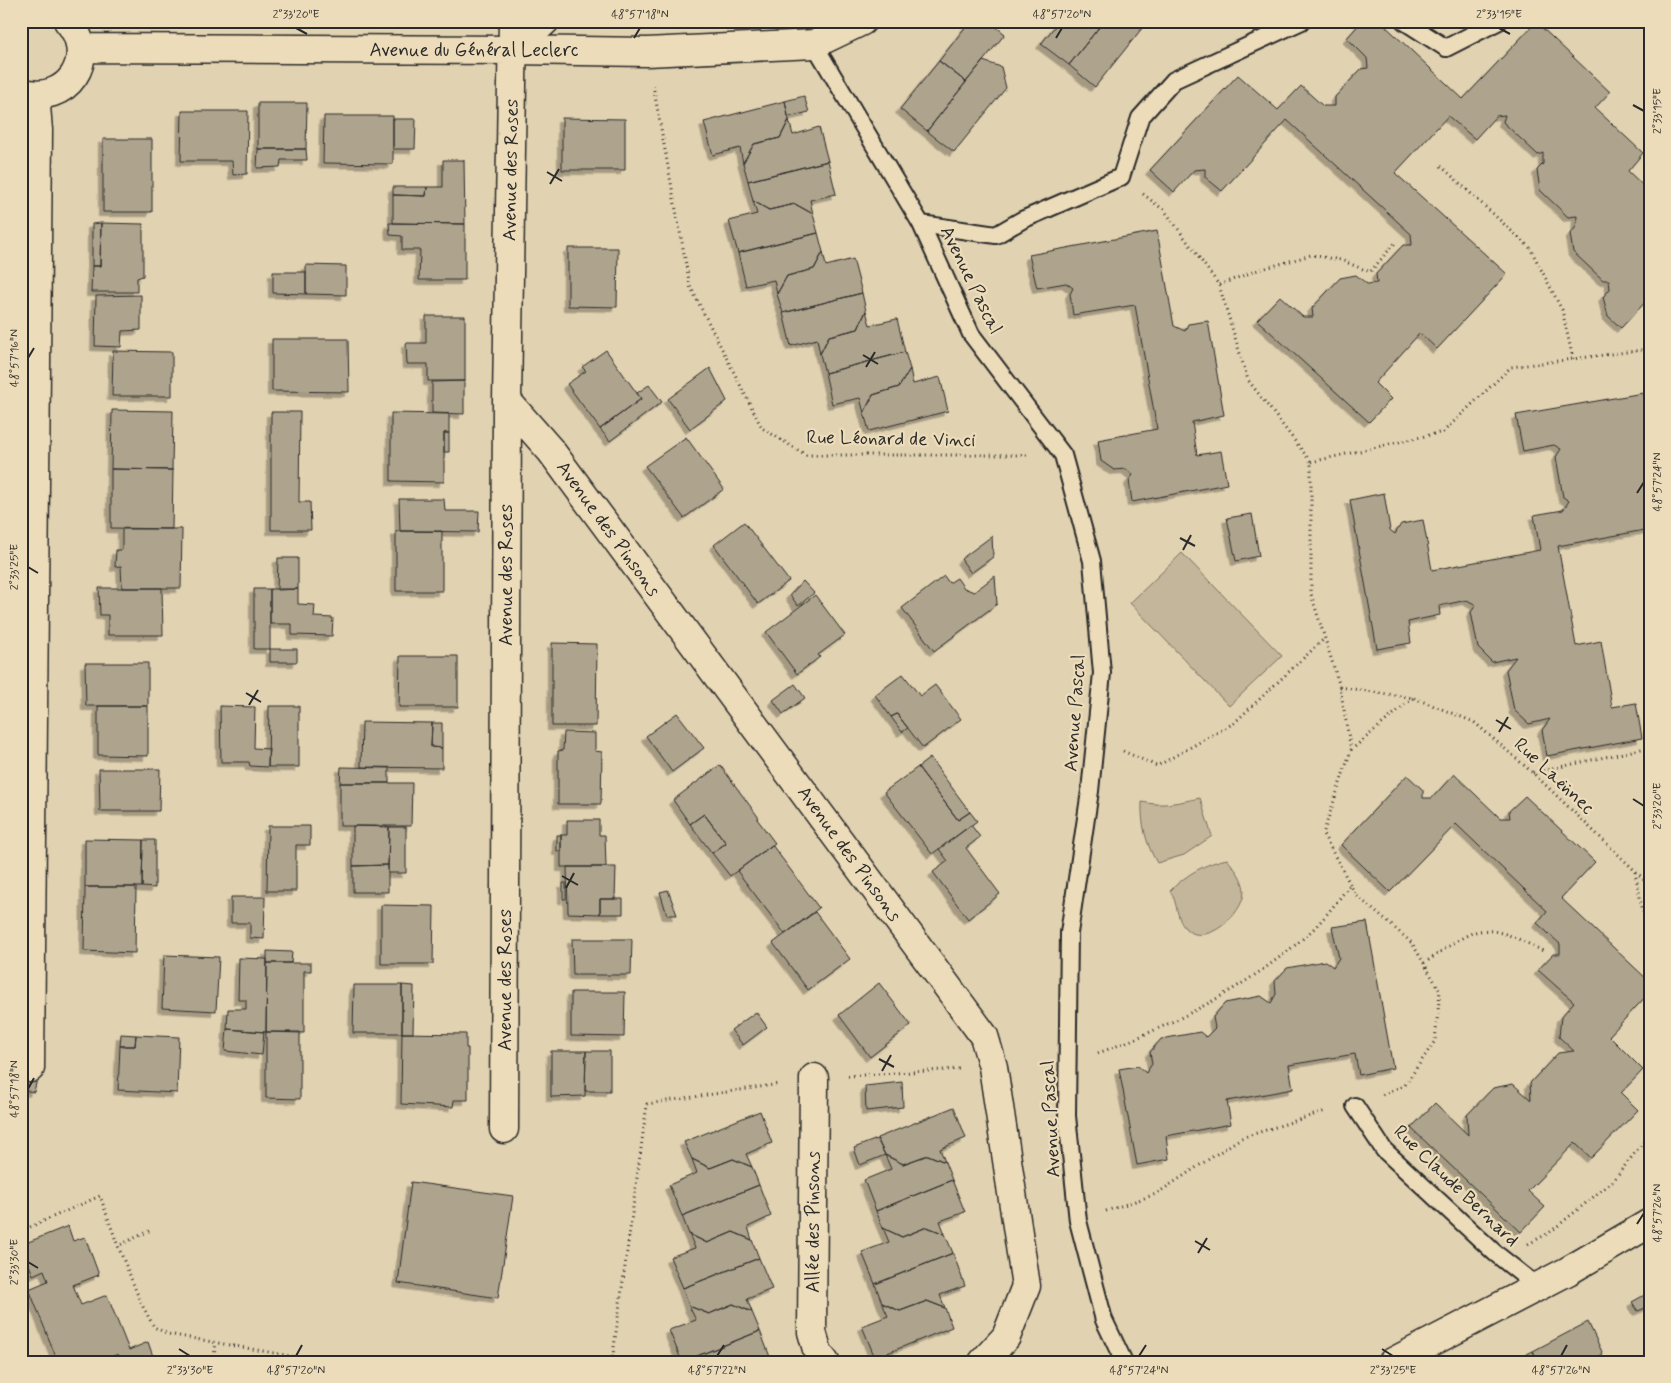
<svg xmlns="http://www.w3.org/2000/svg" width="1671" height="1383" viewBox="0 0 1671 1383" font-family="Mynerve,sans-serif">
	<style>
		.green { fill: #c3b69a; stroke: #777062 }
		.building { fill: #aea38c; stroke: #2b2b2b; filter: url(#shadow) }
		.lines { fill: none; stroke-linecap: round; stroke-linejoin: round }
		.service-casing { stroke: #2b2b2b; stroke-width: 20 }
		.minor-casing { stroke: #2b2b2b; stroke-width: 31 }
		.path { stroke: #2b2b2b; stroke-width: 3; stroke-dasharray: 1 4; stroke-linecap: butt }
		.service { stroke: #eddcb9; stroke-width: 16 }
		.minor { stroke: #eddcb9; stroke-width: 28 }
		.ticks { fill: none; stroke: #2b2b2b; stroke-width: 2 }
		.labels { text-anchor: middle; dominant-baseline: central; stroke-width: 4.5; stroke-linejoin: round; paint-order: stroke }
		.street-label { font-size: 19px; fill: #2b2b2b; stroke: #eddcb9 }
		.neatline { fill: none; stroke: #2b2b2b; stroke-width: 2 }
		.ticks-label { font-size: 12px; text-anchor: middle; fill: #2b2b2b }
	</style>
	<defs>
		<filter id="shadow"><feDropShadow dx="-4.5" dy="4.5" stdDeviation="0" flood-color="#0004"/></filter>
	</defs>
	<rect width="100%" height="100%" fill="#e1d2b1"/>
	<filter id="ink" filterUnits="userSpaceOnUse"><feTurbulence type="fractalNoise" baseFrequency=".02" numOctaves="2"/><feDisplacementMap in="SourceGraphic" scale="10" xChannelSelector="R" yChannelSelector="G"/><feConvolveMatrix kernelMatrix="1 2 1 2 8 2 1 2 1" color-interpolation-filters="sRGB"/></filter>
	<g filter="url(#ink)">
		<path class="green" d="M 1182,553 L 1282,656 L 1229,706 L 1130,603 Z
			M 1200,798 L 1212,836 L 1184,855 L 1157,863 C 1146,844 1141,824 1142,802 C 1163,807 1180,802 1200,798 Z
			M 1227,859 C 1234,868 1244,879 1244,892 C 1243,914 1206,948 1186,929 C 1176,920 1178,902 1170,891 C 1185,875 1206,863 1227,859 Z"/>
		<path class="building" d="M 970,21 L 989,21 L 1005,34 L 966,82 L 939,61 Z
			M 1059,21 L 1104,21 L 1069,65 L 1041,44 Z
			M 1104,21 L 1147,22 L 1095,87 L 1069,65 Z
			M 1362,21 L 1380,21 L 1463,99 L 1536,22 L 1610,92 L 1595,108 L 1643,153 L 1628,171 L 1650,192 L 1650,297 L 1621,328 L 1608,316 L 1603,297 L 1610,289 L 1609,280 L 1603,280 L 1573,252 L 1570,234 L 1576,227 L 1577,216 L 1568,217 L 1540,190 L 1537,170 L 1543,164 L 1543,153 L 1538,155 L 1503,122 L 1505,115 L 1496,116 L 1475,139 L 1448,116 L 1395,173 L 1507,274 L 1437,349 L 1420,333 L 1375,383 L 1391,399 L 1369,422 L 1257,320 L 1280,296 L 1303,317 L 1313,317 L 1312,308 L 1340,278 L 1356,275 L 1367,284 L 1377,283 L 1376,274 L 1403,245 L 1412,245 L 1411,234 L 1287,120 L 1222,191 L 1205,177 L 1205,169 L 1194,170 L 1174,192 L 1150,170 L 1238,75 L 1278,110 L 1301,86 L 1323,106 L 1335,106 L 1335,97 L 1361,69 L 1368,68 L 1367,58 L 1347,38 Z
			M 939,61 L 966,82 L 927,131 L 900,109 Z
			M 983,61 L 1001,67 L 1006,88 L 954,152 L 927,131 Z
			M 804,96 L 809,112 L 788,117 L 785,101 Z
			M 785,101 L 789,120 L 780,138 L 754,144 L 743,163 L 740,148 L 713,155 L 704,122 Z
			M 258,103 L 307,103 L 306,149 L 258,149 Z
			M 182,111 L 248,111 L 247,174 L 233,175 L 232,161 L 181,161 Z
			M 324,116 L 393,116 L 393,164 L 323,163 Z
			M 562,118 L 625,119 L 625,170 L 562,170 Z
			M 393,119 L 416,119 L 415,149 L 393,149 Z
			M 789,120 L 793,135 L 819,127 L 828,161 L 748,181 L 743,163 L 754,144 L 780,138 Z
			M 103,139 L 152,139 L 152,212 L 103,212 Z
			M 258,149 L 306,149 L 307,160 L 281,160 L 280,167 L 257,168 Z
			M 443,160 L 464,160 L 465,224 L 393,223 L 393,195 L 426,196 L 427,187 L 443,187 Z
			M 828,161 L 836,194 L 810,200 L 813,214 L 795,204 L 769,210 L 753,201 L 748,181 Z
			M 393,187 L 427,187 L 426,196 L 393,195 Z
			M 753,201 L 769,210 L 795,204 L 813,214 L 818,233 L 738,253 L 729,221 L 757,214 Z
			M 101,223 L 100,266 L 92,266 L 92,224 Z
			M 101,223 L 143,224 L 143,276 L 137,278 L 137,292 L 91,292 L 92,266 L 100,266 Z
			M 389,223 L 465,224 L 465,280 L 419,280 L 420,250 L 402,250 L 402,236 L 390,235 Z
			M 1157,231 L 1174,326 L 1185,331 L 1188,324 L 1208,321 L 1224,415 L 1192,422 L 1197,455 L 1221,451 L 1227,484 L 1132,502 L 1129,480 L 1133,475 L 1126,469 L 1114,470 L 1101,461 L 1098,440 L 1157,429 L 1135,305 L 1073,315 L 1070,294 L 1073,288 L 1066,283 L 1037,288 L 1029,255 Z
			M 818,233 L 823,252 L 814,269 L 787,276 L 777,294 L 774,280 L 746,286 L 738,253 Z
			M 568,248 L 618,248 L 617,307 L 568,306 Z
			M 823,252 L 826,266 L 853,259 L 862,293 L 783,313 L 777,294 L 787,276 L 814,269 Z
			M 306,265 L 346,266 L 346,295 L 306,294 Z
			M 273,272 L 306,272 L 306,294 L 273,293 Z
			M 862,293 L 866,311 L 858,329 L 829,336 L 820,354 L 817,339 L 791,346 L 783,313 Z
			M 141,295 L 141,330 L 122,331 L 121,347 L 95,346 L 96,296 Z
			M 866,311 L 870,325 L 897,319 L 905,352 L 825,373 L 820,354 L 829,336 L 858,329 Z
			M 426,316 L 465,316 L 465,381 L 428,381 L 428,364 L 407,364 L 406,343 L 426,343 Z
			M 272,339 L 348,339 L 349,392 L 272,391 Z
			M 606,350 L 641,399 L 600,429 L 567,384 L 586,371 L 582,367 Z
			M 113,351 L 172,352 L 172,396 L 112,396 Z
			M 905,352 L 910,369 L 899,387 L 873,395 L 864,413 L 860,398 L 832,404 L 825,373 Z
			M 710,368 L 727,401 L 690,429 L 668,399 Z
			M 910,369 L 913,384 L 940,377 L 948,411 L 869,431 L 864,413 L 873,395 L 899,387 Z
			M 464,381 L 464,414 L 432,413 L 432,382 Z
			M 649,385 L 662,402 L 610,441 L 600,429 L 641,399 L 637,393 Z
			M 1643,393 L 1650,430 L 1650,529 L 1558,546 L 1576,646 L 1601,641 L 1612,707 L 1636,703 L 1642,738 L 1547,756 L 1542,730 L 1550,719 L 1529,724 L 1514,710 L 1506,670 L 1516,657 L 1492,662 L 1478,648 L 1471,612 L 1476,605 L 1467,600 L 1439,606 L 1440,615 L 1408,622 L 1411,643 L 1377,649 L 1350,500 L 1384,493 L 1390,530 L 1395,534 L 1401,524 L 1423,520 L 1432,570 L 1540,550 L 1534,515 L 1563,510 L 1569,501 L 1563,497 L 1556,457 L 1561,449 L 1554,445 L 1523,451 L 1516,415 Z
			M 112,410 L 173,411 L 172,470 L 111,469 Z
			M 271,412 L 300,412 L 299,502 L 310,502 L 311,530 L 271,530 Z
			M 391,413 L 449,414 L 449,433 L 444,433 L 444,482 L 391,481 Z
			M 444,433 L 449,433 L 449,452 L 444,452 Z
			M 686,437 L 724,489 L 684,518 L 645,466 Z
			M 111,469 L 173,470 L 172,529 L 111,528 Z
			M 399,499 L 444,499 L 445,511 L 479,511 L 478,532 L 400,531 Z
			M 1252,514 L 1259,556 L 1236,561 L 1227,518 Z
			M 744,522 L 789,581 L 758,604 L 714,545 Z
			M 122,529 L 182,529 L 181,588 L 122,588 L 121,566 L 115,567 L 116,550 L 122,550 Z
			M 396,531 L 442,531 L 442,591 L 396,591 Z
			M 992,536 L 993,557 L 971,573 L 961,559 Z
			M 278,558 L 298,558 L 298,589 L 277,590 Z
			M 944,576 L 949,583 L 957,578 L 964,588 L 974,592 L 995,576 L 997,604 L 934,651 L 902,608 Z
			M 803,581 L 814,593 L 798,606 L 790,595 Z
			M 99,588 L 162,588 L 163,635 L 108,635 L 108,615 L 100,615 Z
			M 254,589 L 270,589 L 270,649 L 254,649 Z
			M 270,589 L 298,589 L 298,604 L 315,605 L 314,617 L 333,618 L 332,636 L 292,635 L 292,624 L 270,624 Z
			M 815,595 L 845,635 L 818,655 L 820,657 L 797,674 L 766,632 Z
			M 552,643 L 597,644 L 596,726 L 552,726 Z
			M 270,649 L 297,649 L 297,662 L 270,662 Z
			M 400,656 L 458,656 L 458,707 L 399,707 Z
			M 85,663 L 148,663 L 148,706 L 86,706 Z
			M 903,674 L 920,696 L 935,685 L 961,719 L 923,748 L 897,714 L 891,717 L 875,695 Z
			M 795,684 L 805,698 L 783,714 L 773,700 Z
			M 98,706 L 148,706 L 148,756 L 98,755 Z
			M 220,706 L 255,707 L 254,748 L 269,749 L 268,767 L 250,766 L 249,762 L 221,762 Z
			M 269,706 L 299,706 L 299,767 L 268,767 Z
			M 677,713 L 704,748 L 672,772 L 646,736 Z
			M 897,714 L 908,728 L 902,732 L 891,717 Z
			M 362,722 L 432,723 L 431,747 L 442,748 L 442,768 L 361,767 Z
			M 432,723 L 442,723 L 442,748 L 431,747 Z
			M 564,732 L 595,733 L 595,751 L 602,752 L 601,804 L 558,804 L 558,751 L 563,750 Z
			M 930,758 L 970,812 L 958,820 L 918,767 Z
			M 720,765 L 759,818 L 757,819 L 775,843 L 730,876 L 712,853 L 726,843 L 704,814 L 690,824 L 673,800 Z
			M 341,767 L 389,768 L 389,783 L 340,783 Z
			M 918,767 L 958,820 L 970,812 L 977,821 L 932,854 L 884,792 Z
			M 99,769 L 160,769 L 159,811 L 100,811 Z
			M 1454,774 L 1500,818 L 1510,818 L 1509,811 L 1525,796 L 1595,862 L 1561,898 L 1650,982 L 1650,992 L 1609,1036 L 1643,1070 L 1621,1093 L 1638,1110 L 1591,1158 L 1575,1143 L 1528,1191 L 1545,1207 L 1521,1232 L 1411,1128 L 1435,1103 L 1468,1135 L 1467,1115 L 1493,1088 L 1513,1084 L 1531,1100 L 1530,1083 L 1558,1053 L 1574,1051 L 1559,1037 L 1561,1017 L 1574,1002 L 1538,970 L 1553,954 L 1560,954 L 1560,944 L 1537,923 L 1547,911 L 1456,824 L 1390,892 L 1341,845 L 1407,775 L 1423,790 L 1423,798 L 1432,798 Z
			M 340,783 L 412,783 L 411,826 L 340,826 Z
			M 704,814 L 726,843 L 712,853 L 690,824 Z
			M 567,820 L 599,820 L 599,835 L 605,835 L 606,867 L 561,867 L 561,835 L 567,835 Z
			M 971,825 L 980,837 L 966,848 L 1000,894 L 968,919 L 933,872 L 948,861 L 939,849 Z
			M 268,826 L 310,826 L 310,845 L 296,845 L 296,891 L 267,891 Z
			M 353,826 L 389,827 L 388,865 L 353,866 Z
			M 389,827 L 406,827 L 406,873 L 388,873 Z
			M 557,835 L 561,835 L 561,851 L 557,851 Z
			M 85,839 L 143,840 L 142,887 L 85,887 Z
			M 143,840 L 155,840 L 155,888 L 142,887 Z
			M 772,845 L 819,908 L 785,934 L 737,871 Z
			M 388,865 L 388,892 L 353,892 L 353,866 Z
			M 567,867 L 616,867 L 615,899 L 600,899 L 600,914 L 568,913 Z
			M 563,883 L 566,883 L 566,899 L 563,899 Z
			M 85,887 L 136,887 L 135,953 L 84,951 Z
			M 668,890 L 677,915 L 667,915 L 660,892 Z
			M 231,897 L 265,897 L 264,939 L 250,938 L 250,923 L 231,923 Z
			M 600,899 L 623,899 L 623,914 L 600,914 Z
			M 381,905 L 434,906 L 433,964 L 381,964 Z
			M 815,912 L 850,959 L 808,990 L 773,943 Z
			M 1367,922 L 1393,1068 L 1359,1075 L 1355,1054 L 1289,1065 L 1293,1089 L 1227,1101 L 1231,1124 L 1166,1136 L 1169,1159 L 1137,1165 L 1119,1069 L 1138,1066 L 1146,1073 L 1152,1064 L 1150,1052 L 1161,1039 L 1200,1032 L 1206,1037 L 1215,1028 L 1213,1017 L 1225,1003 L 1261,996 L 1271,1003 L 1276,994 L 1275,981 L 1287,968 L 1325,961 L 1333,967 L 1339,958 L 1332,927 Z
			M 572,939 L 632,939 L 631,975 L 573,975 Z
			M 267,951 L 292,952 L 291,963 L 267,963 Z
			M 164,955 L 219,957 L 216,1011 L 162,1008 Z
			M 239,958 L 267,959 L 266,1032 L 227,1029 L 228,1009 L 246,1009 L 246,1000 L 238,1000 Z
			M 267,963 L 311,963 L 311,971 L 304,971 L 304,1033 L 266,1032 Z
			M 879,983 L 911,1025 L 870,1057 L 839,1015 Z
			M 354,985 L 402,985 L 402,1033 L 353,1033 Z
			M 402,985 L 414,986 L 413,1033 L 402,1033 Z
			M 571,992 L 625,992 L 624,1037 L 571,1036 Z
			M 756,1012 L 767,1027 L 743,1045 L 731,1030 Z
			M 227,1029 L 264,1032 L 262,1055 L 225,1051 Z
			M 266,1032 L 300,1032 L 300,1099 L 266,1098 Z
			M 402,1033 L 466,1034 L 466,1048 L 468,1048 L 468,1100 L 454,1100 L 453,1107 L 401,1104 Z
			M 121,1034 L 136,1035 L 135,1046 L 120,1046 Z
			M 136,1035 L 179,1037 L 177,1093 L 118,1090 L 120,1046 L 135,1046 Z
			M 551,1051 L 586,1051 L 585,1096 L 551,1097 Z
			M 586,1051 L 610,1051 L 610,1091 L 585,1091 Z
			M 21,1077 L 37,1079 L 34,1092 L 21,1090 Z
			M 902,1082 L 903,1107 L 866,1111 L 865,1086 Z
			M 954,1107 L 966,1138 L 940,1149 L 945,1162 L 928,1155 L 903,1164 L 885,1155 L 877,1138 Z
			M 760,1111 L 772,1143 L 746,1154 L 752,1167 L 733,1159 L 710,1168 L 692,1159 L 684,1142 Z
			M 877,1139 L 885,1155 L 860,1165 L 854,1148 Z
			M 885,1155 L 903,1164 L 928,1155 L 945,1162 L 952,1180 L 876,1211 L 864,1180 L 891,1169 Z
			M 692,1159 L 710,1168 L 733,1159 L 752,1167 L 759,1185 L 682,1216 L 669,1185 L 697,1173 Z
			M 952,1180 L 965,1212 L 940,1221 L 945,1234 L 927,1227 L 902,1237 L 883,1228 L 876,1211 Z
			M 411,1182 L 513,1196 L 498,1298 L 398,1283 Z
			M 759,1185 L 771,1216 L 748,1227 L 752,1240 L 733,1232 L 707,1243 L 689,1234 L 682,1216 Z
			M 68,1226 L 73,1241 L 85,1237 L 99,1275 L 73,1285 L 81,1305 L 107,1295 L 129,1350 L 148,1342 L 155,1362 L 121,1362 L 118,1354 L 103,1360 L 103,1362 L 58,1362 L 29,1289 L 48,1281 L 44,1270 L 33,1275 L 21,1245 Z
			M 927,1227 L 945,1234 L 953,1253 L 875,1284 L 862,1252 L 889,1242 L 883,1228 L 902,1237 Z
			M 733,1232 L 752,1240 L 759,1258 L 683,1288 L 670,1257 L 695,1248 L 689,1234 L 707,1243 Z
			M 953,1253 L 965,1286 L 940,1295 L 945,1308 L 927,1301 L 900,1311 L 882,1303 L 875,1284 Z
			M 759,1258 L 772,1289 L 747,1299 L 752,1312 L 733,1304 L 709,1314 L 689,1306 L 683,1288 Z
			M 1650,1292 L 1650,1306 L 1638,1311 L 1632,1302 Z
			M 927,1301 L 945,1308 L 952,1327 L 875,1358 L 862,1326 L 888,1316 L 882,1303 L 900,1311 Z
			M 733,1304 L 752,1312 L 760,1331 L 682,1362 L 669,1330 L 696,1320 L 689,1306 L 709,1314 Z
			M 1588,1322 L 1603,1354 L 1589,1362 L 1538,1362 L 1533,1351 Z
			M 760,1331 L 772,1362 L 682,1362 Z
			M 1533,1351 L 1538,1362 L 1511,1362 Z"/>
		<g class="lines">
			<defs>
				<path id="service" d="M 1404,21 L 1446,48 L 1499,21
					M 814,44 L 921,224 L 971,334 L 1063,455 L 1092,561 L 1102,673 L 1090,791 L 1069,933 L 1067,1116 L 1078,1221 L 1104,1320 L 1124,1362
					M 921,224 L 996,235 L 1022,220 L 1121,177 L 1140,118 L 1174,80 L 1302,21
					M 1355,1106 L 1384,1150 L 1495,1253 L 1538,1287"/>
				<path id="minor" d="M 81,48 L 513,50 L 647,52 L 814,44 L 862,21
					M 513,50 L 545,21
					M 21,92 C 67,107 100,57 68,21
					M 507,401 L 551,451 L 984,1036 L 993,1067 L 1026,1286 L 1006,1337 L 983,1362
					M 30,1068 L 38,130 L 35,95
					M 814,1078 L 812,1332 L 818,1353 L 825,1362
					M 504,1129 L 507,401 L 513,21
					M 1393,1362 L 1568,1271 L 1650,1223"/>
			</defs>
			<use href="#service" class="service-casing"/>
			<use href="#minor" class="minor-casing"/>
			<path class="path" d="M 653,85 L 690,286 L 762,428 L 806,455 L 1027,455
				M 1441,166 L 1530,248 L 1562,310 L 1573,359
				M 1143,194 L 1165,211 L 1219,285 L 1248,380 L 1311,462 L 1311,594 L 1340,687 L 1351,750 L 1323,834 L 1356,895 L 1412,943 L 1440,991 L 1435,1041 L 1405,1085 L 1382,1095
				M 1219,285 L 1255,271 L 1311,255 L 1341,260 L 1370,272 L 1396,242
				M 1311,462 L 1443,432 L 1511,367 L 1650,349
				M 1340,687 L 1414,698 L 1474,722 L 1533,773 L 1650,885
				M 1351,750 L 1413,698
				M 1123,751 L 1157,766 L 1234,723 L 1325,638
				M 1533,773 L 1650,747
				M 1635,872 L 1650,948
				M 1424,963 C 1439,954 1454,941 1470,934 C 1493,923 1522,941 1543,951
				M 1098,1053 C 1170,1027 1250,986 1308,934 C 1324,920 1337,901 1350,885
				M 848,1076 L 959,1069
				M 1106,1211 L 1156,1194 L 1241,1138 L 1326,1111
				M 21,1231 L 100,1196 L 118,1246
				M 149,1231 L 118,1246 L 141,1303 L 154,1327 L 168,1334 L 324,1362
				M 1528,1244 L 1549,1233 L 1613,1181 L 1648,1136 L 1650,1122
				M 213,1362 L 216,1343
				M 612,1362 L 647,1104 L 780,1084"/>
			<use href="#service" class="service"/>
			<use href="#minor" class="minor"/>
		</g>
	</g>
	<path class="ticks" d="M 296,28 L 307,34M 1499,28 L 1510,34M 634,38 L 640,28M 1056,38 L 1062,28M 1633,105 L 1644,111M 547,172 L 562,181M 550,184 L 559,169M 863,355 L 878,364M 28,358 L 34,348M 866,367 L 875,352M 1637,493 L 1644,482M 1180,538 L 1195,546M 1183,550 L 1191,535M 28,567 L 38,573M 246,693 L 261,702M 249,705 L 258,690M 1496,720 L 1511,729M 1499,732 L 1508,717M 1633,799 L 1644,806M 562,876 L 578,885M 566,888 L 574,873M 879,1059 L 894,1067M 882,1071 L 891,1055M 28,1089 L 34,1078M 1637,1224 L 1644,1213M 1195,1241 L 1210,1250M 1198,1253 L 1207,1238M 28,1262 L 38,1268M 179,1349 L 190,1356M 1382,1349 L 1393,1356M 296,1356 L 302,1345M 717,1356 L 724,1345M 1139,1356 L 1146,1345M 1561,1356 L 1567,1345"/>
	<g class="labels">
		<g class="street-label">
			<text x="474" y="50">Avenue du Général Leclerc</text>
			<text transform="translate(511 170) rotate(-89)">Avenue des Roses</text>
			<text transform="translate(971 280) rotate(64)">Avenue Pascal</text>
			<text transform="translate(891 439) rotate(1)">Rue Léonard de Vinci</text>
			<text transform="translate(608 529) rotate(54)">Avenue des Pinsons</text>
			<text transform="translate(506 575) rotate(-90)">Avenue des Roses</text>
			<text transform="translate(1075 713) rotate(-86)">Avenue Pascal</text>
			<text transform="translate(1554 776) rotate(43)">Rue Laënnec</text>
			<text transform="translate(849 854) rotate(54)">Avenue des Pinsons</text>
			<text transform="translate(505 980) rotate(-90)">Avenue des Roses</text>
			<text transform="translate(1051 1119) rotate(-93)">Avenue Pascal</text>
			<text transform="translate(1456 1186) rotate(44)">Rue Claude Bernard</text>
			<text transform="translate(813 1222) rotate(-90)">Allée des Pinsons</text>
		</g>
	</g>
	<rect width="1671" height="1383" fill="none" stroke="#eddcb9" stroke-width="55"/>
	<rect x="28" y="28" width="1616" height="1328" class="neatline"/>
	<g class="ticks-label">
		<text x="296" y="18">2°33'20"E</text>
		<text x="640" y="18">48°57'18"N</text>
		<text x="1062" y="18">48°57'20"N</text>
		<text x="1499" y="18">2°33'15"E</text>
		<text transform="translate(1657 111) rotate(-90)" y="4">2°33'15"E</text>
		<text transform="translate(14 358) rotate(-90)" y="4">48°57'16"N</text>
		<text transform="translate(1657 482) rotate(-90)" y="4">48°57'24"N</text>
		<text transform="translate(14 567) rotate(-90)" y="4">2°33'25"E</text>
		<text transform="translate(1657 806) rotate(-90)" y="4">2°33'20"E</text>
		<text transform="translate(14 1089) rotate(-90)" y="4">48°57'18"N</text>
		<text transform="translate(1657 1213) rotate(-90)" y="4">48°57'26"N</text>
		<text transform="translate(14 1262) rotate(-90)" y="4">2°33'30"E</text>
		<text x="190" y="1374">2°33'30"E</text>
		<text x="296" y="1374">48°57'20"N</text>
		<text x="717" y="1374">48°57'22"N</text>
		<text x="1139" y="1374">48°57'24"N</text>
		<text x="1393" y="1374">2°33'25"E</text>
		<text x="1561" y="1374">48°57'26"N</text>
	</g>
</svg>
